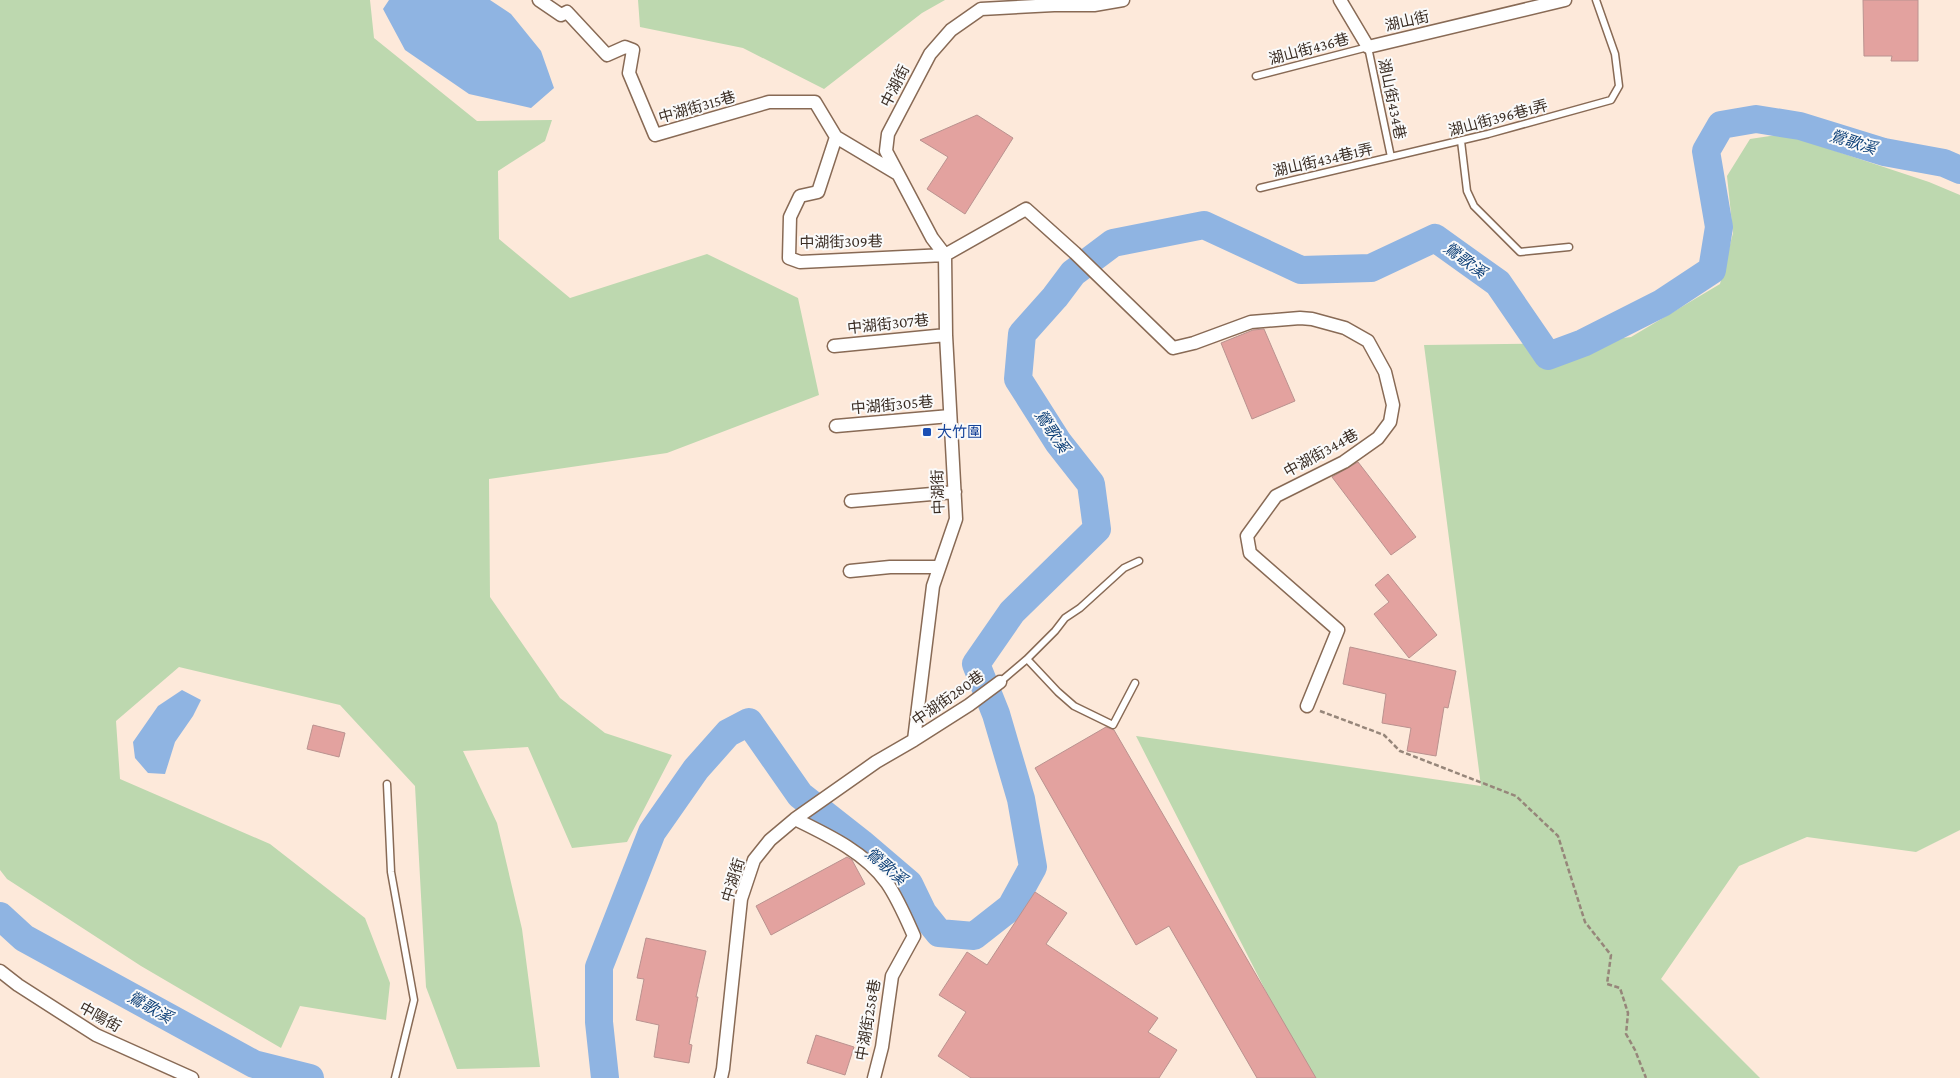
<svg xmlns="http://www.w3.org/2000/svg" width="1960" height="1078" viewBox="0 0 1960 1078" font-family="'Crimson Pro','Noto Sans TC',serif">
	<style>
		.green { fill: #bdd8af }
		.water { fill: #8fb4e2 }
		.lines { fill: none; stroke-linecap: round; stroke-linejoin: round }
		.river { stroke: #8fb4e2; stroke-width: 28 }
		.building { fill: #e3a29f; stroke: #ba928f }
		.lane-casing { stroke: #886a55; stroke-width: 9 }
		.street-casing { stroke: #886a55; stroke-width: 15 }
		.path { stroke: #96867a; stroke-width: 2.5; stroke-dasharray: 5 2.5; stroke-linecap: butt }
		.lane { stroke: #fff; stroke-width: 6 }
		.street { stroke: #fff; stroke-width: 12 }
		.transit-dot { fill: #1a4fb4; stroke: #fafafa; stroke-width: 2 }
		.labels { text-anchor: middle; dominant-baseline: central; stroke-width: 4; stroke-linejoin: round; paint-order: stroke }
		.street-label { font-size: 15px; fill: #3a2d24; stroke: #fafafa }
		.transit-label { font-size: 15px; fill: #164399; stroke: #fafafa; text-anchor: start }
		.water-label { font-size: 16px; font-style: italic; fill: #0e4078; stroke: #fafafa }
	</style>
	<rect width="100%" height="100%" fill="#fde9da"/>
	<path class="green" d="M 0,0 L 370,0 L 374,38 L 477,121 L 552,120 L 545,141 L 498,171 L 499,239 L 570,298 L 707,254 L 798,298 L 819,395 L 667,453 L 489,479 L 490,597 L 560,698 L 605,733 L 672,755 L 627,842 L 572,848 L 528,747 L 463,751 L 497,823 L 522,929 L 540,1067 L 457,1069 L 426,987 L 415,786 L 340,705 L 179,667 L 116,721 L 120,779 L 270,844 L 365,918 L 390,983 L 386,1020 L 300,1006 L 281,1048 L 141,966 L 7,879 L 0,870 Z
		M 638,0 L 945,0 L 922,13 L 824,89 L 743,48 L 640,27 Z
		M 1784,134 L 1929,182 L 1960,195 L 1960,830 L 1916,852 L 1807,837 L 1739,866 L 1661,979 L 1760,1078 L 1310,1078 L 1136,736 L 1481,786 L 1424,345 L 1583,343 L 1631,337 L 1720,284 L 1733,233 L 1727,176 L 1750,139 Z"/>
	<path class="water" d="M 389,0 L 490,0 L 511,14 L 541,51 L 554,88 L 531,108 L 469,94 L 405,50 L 383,9 Z
		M 182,690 L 201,700 L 193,716 L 175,742 L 165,774 L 148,773 L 135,758 L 133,742 L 158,706 Z"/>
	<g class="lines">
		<path class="river" d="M 0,916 L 24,938 L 254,1064 L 310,1078
			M 605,1078 L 599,1022 L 599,967 L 652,832 L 696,769 L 728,733 L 749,722 L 800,795 L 861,843 L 909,884 L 923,913 L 939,933 L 974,936 L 1011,907 L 1033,867 L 1021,799 L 996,714 L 976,664 L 1012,612 L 1097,529 L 1091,484 L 1058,442 L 1018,379 L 1022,334 L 1055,297 L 1073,273 L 1113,243 L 1204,225 L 1301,270 L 1371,268 L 1435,238 L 1498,283 L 1548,356 L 1583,343 L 1662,303 L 1712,270 L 1719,227 L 1706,151 L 1721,125 L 1756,119 L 1800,126 L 1884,152 L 1944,163 L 1960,170"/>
	</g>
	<path class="building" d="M 1863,0 L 1918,0 L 1918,61 L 1891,61 L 1892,56 L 1864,56 Z
		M 977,115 L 1013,138 L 965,214 L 927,189 L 948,157 L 920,140 Z
		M 1264,329 L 1295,401 L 1252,419 L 1221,343 L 1253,330 Z
		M 1358,462 L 1416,537 L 1391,555 L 1332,477 Z
		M 1388,574 L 1437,635 L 1409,658 L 1374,614 L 1389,602 L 1375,585 Z
		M 1350,647 L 1456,671 L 1448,708 L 1444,707 L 1436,756 L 1407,751 L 1411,728 L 1382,723 L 1386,694 L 1343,684 Z
		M 313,725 L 345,733 L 339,757 L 307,749 Z
		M 1106,727 L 1114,730 L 1316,1078 L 1257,1078 L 1169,926 L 1136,945 L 1035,768 Z
		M 847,857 L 852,860 L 865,884 L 771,935 L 756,906 Z
		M 1035,892 L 1067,913 L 1046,944 L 1158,1018 L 1148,1032 L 1177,1050 L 1159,1078 L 971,1078 L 938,1056 L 966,1012 L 939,995 L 967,952 L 987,965 Z
		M 646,938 L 706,951 L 696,997 L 698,997 L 689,1044 L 692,1045 L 689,1063 L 654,1057 L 659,1025 L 636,1020 L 644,979 L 637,978 Z
		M 816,1035 L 854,1047 L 845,1075 L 807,1063 Z"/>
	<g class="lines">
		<defs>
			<path id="lane" d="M 1256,76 L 1368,47 L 1391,157
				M 1461,141 L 1467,191 L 1474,206 L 1520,252 L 1569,247
				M 1260,188 L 1488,134 L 1611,100 L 1619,86 L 1615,54 L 1596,0
				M 1000,682 L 1027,659
				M 1135,683 L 1113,725 L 1074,706 L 1058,692 L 1027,659 L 1055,631 L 1065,618 L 1080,608 L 1124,568 L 1139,561
				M 387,784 L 391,872 L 414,1000 L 395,1078"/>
			<path id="street" d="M 539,0 L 561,15 L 567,12 L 607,55 L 625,47 L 633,50 L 629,73 L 655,135 L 769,102 L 815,102 L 836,137 L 898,174
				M 1340,0 L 1368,47 L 1565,0
				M 836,137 L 818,192 L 800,196 L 790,217 L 789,258 L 800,262 L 945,255 L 1026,209 L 1075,253 L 1173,348 L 1194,343 L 1251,322 L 1300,318 L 1312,319 L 1345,328 L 1368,341 L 1385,372 L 1393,405 L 1390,422 L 1378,438 L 1344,462 L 1276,496 L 1247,536 L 1250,553 L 1338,630 L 1307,706
				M 834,346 L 946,335
				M 836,426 L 950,416
				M 851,501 L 955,492
				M 850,571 L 890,567 L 939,567
				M 914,740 L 969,705 L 1000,682
				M 795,819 C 828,835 866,853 887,883 C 898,899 906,918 914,936 L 892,976 L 882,1047 L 874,1078
				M 0,971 L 18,985 L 96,1035 L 192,1078
				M 721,1078 L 723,1069 L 741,899 L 754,860 L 770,840 L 795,819 L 876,762 L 914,740 L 933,586 L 956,519 L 946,335 L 945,255 L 932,238 L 886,151 L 888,134 L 930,54 L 951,30 L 981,9 L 1054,5 L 1094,5 L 1123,0"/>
		</defs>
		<use href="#lane" class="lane-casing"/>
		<use href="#street" class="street-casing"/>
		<path class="path" d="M 1320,711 L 1384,735 L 1400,751 L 1516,796 L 1558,836 L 1585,922 L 1611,955 L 1607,984 L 1620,988 L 1628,1013 L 1626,1034 L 1635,1050 L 1646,1078"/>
		<use href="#lane" class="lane"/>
		<use href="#street" class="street"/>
	</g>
	<rect class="transit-dot" x="922" y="427" width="10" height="10" rx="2.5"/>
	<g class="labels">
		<g class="street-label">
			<text transform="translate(1407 21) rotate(-13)">湖山街</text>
			<text transform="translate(1309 49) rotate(-15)">湖山街436巷</text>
			<text transform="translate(895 86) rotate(-63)">中湖街</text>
			<text transform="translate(1392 99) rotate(78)">湖山街434巷</text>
			<text transform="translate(697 107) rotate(-16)">中湖街315巷</text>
			<text transform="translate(1498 118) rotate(-15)">湖山街396巷1弄</text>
			<text transform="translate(1323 160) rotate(-13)">湖山街434巷1弄</text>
			<text transform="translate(841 242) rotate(-1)">中湖街309巷</text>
			<text transform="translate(888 324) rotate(-6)">中湖街307巷</text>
			<text transform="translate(892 405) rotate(-5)">中湖街305巷</text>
			<text transform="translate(1321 453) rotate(-29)">中湖街344巷</text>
			<text transform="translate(938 492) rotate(-92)">中湖街</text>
			<text transform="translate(948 698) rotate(-35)">中湖街280巷</text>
			<text transform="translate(733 880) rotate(-73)">中湖街</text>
			<text transform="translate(100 1017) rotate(29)">中陽街</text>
			<text transform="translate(868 1020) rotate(-80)">中湖街258巷</text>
		</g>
		<g class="transit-label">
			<text x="937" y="432">大竹圍</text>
		</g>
		<g class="water-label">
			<text transform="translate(1853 142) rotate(17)">鶯歌溪</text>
			<text transform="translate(1465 260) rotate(36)">鶯歌溪</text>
			<text transform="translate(1052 431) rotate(56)">鶯歌溪</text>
			<text transform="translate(886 866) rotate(40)">鶯歌溪</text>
			<text transform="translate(150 1007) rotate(29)">鶯歌溪</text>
		</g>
	</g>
</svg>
